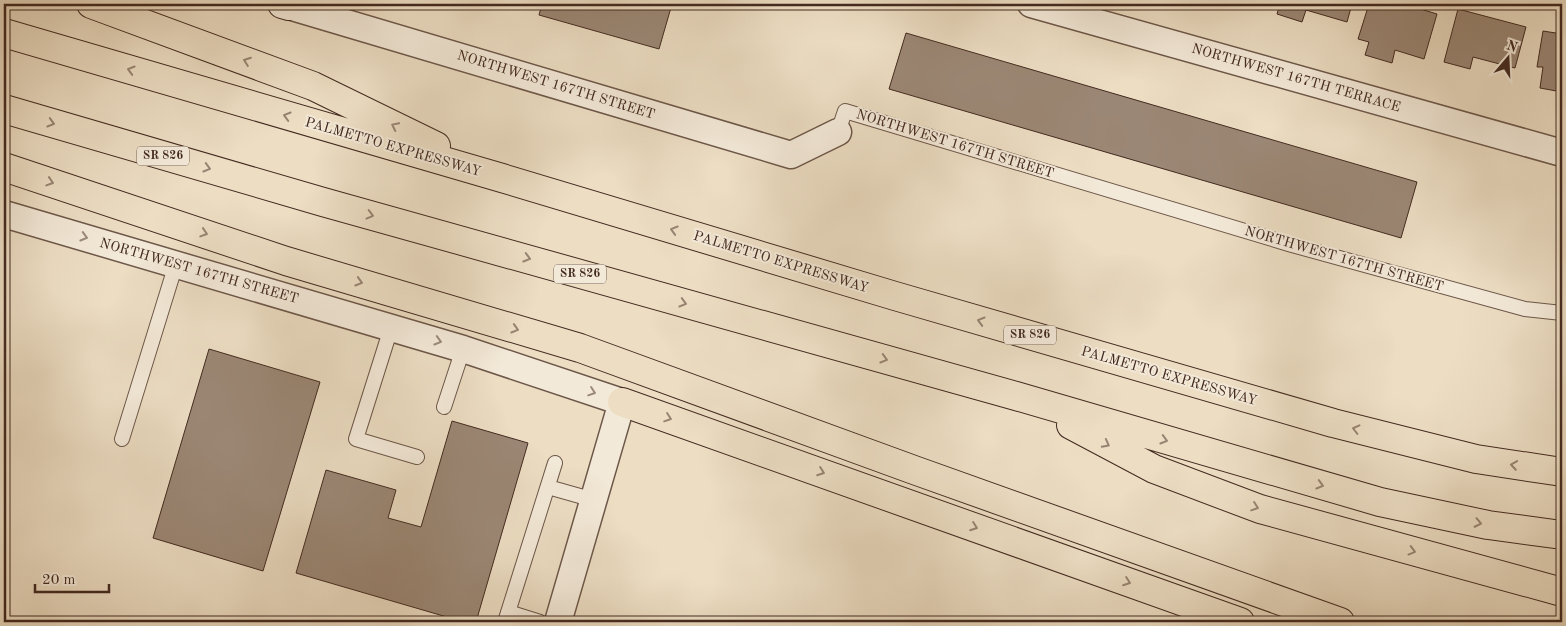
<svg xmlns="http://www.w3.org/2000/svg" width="1566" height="626" viewBox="0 0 1566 626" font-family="'Old Standard TT',serif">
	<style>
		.building { fill: #9b8775; stroke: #432a20 }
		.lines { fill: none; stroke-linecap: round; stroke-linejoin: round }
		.lane-casing { stroke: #6d5749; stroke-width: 16 }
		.street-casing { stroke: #6d5749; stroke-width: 29 }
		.secondary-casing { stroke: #432a20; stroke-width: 30 }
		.highway-casing { stroke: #432a20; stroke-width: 30 }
		.lane { stroke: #f3e9d8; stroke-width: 14 }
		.street { stroke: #f3e9d8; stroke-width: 26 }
		.secondary { stroke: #f3e9d8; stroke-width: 28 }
		.highway { stroke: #ecddc3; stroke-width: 28 }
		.oneway { stroke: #988472 }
		.oneway2 { stroke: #9b8a7c }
		.labels { text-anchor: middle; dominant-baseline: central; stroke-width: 4; stroke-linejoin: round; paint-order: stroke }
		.shield { fill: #f3e9d8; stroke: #786357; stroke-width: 1 }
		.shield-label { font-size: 12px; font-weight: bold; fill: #432a20 }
		.street-label { font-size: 14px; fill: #432a20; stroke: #f3e9d8 }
	</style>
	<rect width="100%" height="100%" fill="#ecddc3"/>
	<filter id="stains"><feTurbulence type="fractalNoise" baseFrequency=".004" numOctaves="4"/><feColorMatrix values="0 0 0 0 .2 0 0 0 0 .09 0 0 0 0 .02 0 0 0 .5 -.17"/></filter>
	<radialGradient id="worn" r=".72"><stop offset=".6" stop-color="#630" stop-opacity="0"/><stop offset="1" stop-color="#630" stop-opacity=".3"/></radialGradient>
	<path class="building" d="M 542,4 L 672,4 L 659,49 L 539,15 Z
		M 1280,4 L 1352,4 L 1347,22 L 1306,10 L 1302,22 L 1277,14 Z
		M 1369,4 L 1404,4 L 1437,14 L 1424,59 L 1395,50 L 1392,63 L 1365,55 L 1369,42 L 1358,39 Z
		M 1458,9 L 1526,27 L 1515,68 L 1473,57 L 1470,69 L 1444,62 Z
		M 1543,31 L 1562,34 L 1562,92 L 1540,88 L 1543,67 L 1537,67 Z
		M 906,33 L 1417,182 L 1401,238 L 889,89 Z
		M 209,349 L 320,382 L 263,571 L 153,538 Z
		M 452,421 L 528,443 L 476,622 L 464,622 L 296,573 L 326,470 L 396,490 L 388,518 L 421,527 Z"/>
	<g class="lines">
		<defs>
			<path id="lane" d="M 838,132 L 845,111 L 1292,245 L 1525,309 L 1562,313
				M 391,328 L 356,439 L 417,457
				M 444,407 L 463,349
				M 122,439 L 176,264
				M 548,487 L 594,500
				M 508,612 L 540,622
				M 505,622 L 555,463"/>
			<path id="street" d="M 1031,4 L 1562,153
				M 289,6 L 791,155 L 838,132
				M 4,214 L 463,349 L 622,402 L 558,622"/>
			<path id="secondary" d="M 282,4 L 289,6 L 289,4"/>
			<path id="highway" d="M 91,4 L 313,86 L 436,146
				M 4,33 L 502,178 L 895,296 L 1333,423 L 1476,459 L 1562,472
				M 4,109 L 323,202 L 1016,396 L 1380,502 L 1488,525 L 1562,535
				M 4,167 L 286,261 L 580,348 L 914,470 L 1340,622
				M 622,402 L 1240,622
				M 1071,425 L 1154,469 L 1260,509 L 1562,592"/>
		</defs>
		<use href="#lane" class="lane-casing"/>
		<use href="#street" class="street-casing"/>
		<use href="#secondary" class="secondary-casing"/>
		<use href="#highway" class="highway-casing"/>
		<use href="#lane" class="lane"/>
		<use href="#street" class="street"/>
		<use href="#secondary" class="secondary"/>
		<use href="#highway" class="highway"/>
	</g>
	<defs><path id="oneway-chevron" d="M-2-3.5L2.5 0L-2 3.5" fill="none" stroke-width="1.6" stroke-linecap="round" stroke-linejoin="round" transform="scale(1.25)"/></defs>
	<g class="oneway">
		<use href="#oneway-chevron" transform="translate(247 61) rotate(-160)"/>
		<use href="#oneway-chevron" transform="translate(131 70) rotate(-164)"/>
		<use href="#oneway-chevron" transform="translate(287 116) rotate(-164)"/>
		<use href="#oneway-chevron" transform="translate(51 123) rotate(16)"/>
		<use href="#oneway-chevron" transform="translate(395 126) rotate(-154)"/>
		<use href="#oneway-chevron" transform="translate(207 168) rotate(16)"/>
		<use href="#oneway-chevron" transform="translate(50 182) rotate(18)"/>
		<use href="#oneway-chevron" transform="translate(370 215) rotate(15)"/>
		<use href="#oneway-chevron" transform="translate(674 230) rotate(-163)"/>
		<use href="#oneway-chevron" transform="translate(204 233) rotate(18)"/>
		<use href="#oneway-chevron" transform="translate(527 258) rotate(16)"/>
		<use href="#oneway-chevron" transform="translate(359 282) rotate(17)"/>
		<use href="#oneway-chevron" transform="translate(683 303) rotate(16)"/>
		<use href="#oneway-chevron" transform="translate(981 321) rotate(-164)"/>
		<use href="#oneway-chevron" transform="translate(515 329) rotate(17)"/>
		<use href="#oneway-chevron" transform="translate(884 359) rotate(16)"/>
		<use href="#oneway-chevron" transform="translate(668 418) rotate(19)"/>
		<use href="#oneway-chevron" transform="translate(1356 429) rotate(-166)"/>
		<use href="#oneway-chevron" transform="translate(1164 440) rotate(16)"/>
		<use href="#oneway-chevron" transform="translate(1106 444) rotate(28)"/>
		<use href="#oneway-chevron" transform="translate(1514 465) rotate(-171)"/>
		<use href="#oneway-chevron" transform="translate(821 472) rotate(20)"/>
		<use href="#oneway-chevron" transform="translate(1320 485) rotate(16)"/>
		<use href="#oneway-chevron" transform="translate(1255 507) rotate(19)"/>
		<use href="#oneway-chevron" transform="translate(1478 523) rotate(12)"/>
		<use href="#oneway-chevron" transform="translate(974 527) rotate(20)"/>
		<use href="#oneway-chevron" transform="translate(1412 551) rotate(15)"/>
		<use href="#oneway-chevron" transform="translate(1127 582) rotate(20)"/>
	</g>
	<g class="oneway2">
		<use href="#oneway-chevron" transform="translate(84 237) rotate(16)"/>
		<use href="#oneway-chevron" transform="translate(438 341) rotate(16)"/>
		<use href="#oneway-chevron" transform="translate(592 392) rotate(19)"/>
	</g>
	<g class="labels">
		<g class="shield">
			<rect x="137" y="146.5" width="52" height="19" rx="4"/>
			<rect x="554" y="264.5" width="52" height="19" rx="4"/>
			<rect x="1004" y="325.5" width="52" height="19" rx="4"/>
		</g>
		<g class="shield-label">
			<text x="163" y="156">SR 826</text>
			<text x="580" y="274">SR 826</text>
			<text x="1030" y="335">SR 826</text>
		</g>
		<g class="street-label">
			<text transform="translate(1296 78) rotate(16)">NORTHWEST 167TH TERRACE</text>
			<text transform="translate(556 85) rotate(17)">NORTHWEST 167TH STREET</text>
			<text transform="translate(955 144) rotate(17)">NORTHWEST 167TH STREET</text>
			<text transform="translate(393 147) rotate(16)">PALMETTO EXPRESSWAY</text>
			<text transform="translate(1344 259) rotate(16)">NORTHWEST 167TH STREET</text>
			<text transform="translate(781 262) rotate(17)">PALMETTO EXPRESSWAY</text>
			<text transform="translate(199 271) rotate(16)">NORTHWEST 167TH STREET</text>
			<text transform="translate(1169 376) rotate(16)">PALMETTO EXPRESSWAY</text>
		</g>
	</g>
	<rect width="1566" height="626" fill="none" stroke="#ecddc3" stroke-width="20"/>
	<rect x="5" y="5" width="1556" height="616" fill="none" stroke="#432a20" stroke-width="2.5"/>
	<rect x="10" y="10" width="1546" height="606" fill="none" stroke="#432a20"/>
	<g transform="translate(1508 58) rotate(19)" stroke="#f3e9d8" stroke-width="4" paint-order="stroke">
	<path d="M0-4L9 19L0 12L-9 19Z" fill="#432a20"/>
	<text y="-8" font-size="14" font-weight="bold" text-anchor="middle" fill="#432a20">N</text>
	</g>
	<path d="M35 584v8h74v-8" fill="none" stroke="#432a20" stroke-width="2.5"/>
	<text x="42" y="584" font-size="15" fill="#432a20" stroke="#f3e9d8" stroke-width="4" paint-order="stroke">20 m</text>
	<rect width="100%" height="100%" filter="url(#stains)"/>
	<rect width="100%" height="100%" fill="url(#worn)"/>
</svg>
